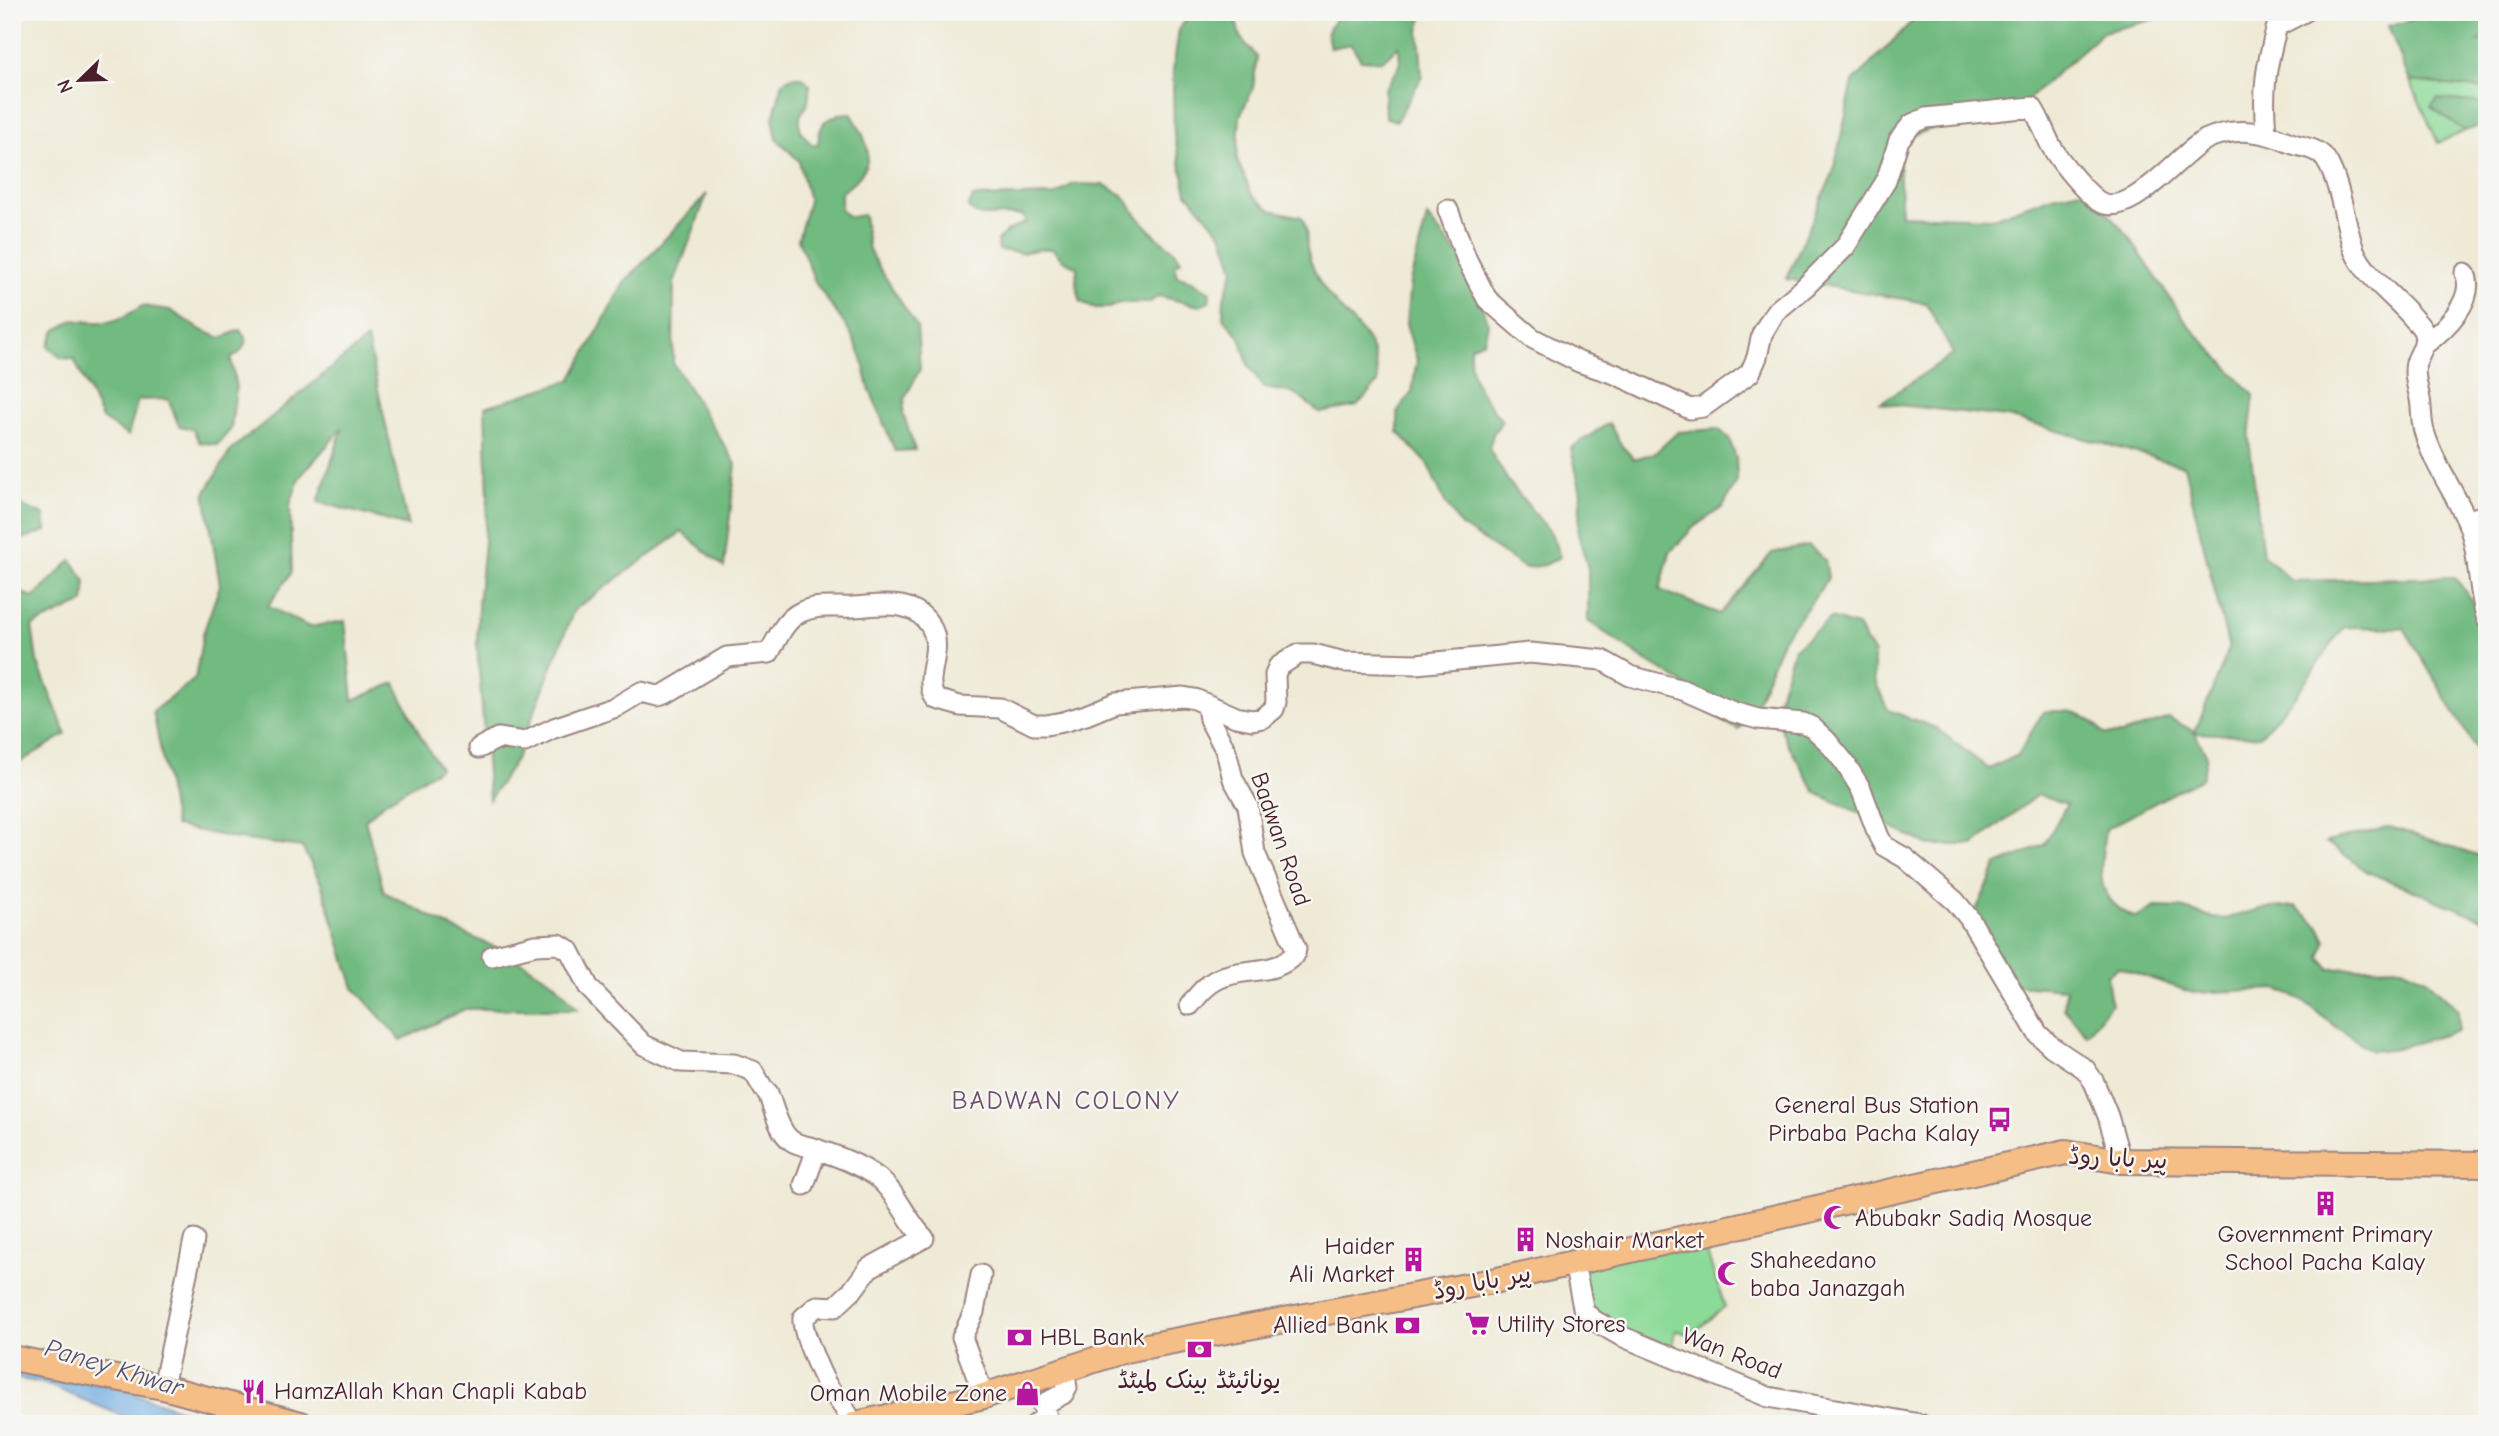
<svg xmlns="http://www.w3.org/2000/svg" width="2499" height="1436" viewBox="0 0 2499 1436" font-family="'Comic Neue','Playpen Sans Arabic',sans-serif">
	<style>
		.green { fill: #8cda98; stroke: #6b7c62; stroke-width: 2 }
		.forest { fill: #71ba80; stroke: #5e6c56; stroke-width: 2 }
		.water { fill: #70ace1; stroke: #5d6686; stroke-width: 2 }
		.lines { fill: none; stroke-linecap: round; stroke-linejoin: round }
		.minor-casing { stroke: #9c8480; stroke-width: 23 }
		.major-casing { stroke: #9c8480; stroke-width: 28 }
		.minor { stroke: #fff; stroke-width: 19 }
		.major { stroke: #f6be87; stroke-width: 24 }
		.labels { text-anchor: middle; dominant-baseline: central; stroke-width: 5; stroke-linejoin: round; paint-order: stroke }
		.street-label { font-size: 24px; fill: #4a1f2b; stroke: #f6f6f2 }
		.poi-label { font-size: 24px; fill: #4a1f2b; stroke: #f6f6f2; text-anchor: start }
		.neighbourhood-label { font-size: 26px; letter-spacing: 2px; fill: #714e6d; stroke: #f6f6f2 }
		.water-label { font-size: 26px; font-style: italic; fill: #57506b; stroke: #f6f6f2 }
	</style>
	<rect width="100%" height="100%" fill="#f6f6f2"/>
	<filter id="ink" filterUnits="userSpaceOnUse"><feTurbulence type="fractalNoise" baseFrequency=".0143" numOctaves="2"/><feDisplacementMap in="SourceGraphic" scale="14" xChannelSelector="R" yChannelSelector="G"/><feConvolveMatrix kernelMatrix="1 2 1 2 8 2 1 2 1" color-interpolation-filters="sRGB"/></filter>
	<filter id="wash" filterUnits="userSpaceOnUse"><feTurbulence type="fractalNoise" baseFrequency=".00686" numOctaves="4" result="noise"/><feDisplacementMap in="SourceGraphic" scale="28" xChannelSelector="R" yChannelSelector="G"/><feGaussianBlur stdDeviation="1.57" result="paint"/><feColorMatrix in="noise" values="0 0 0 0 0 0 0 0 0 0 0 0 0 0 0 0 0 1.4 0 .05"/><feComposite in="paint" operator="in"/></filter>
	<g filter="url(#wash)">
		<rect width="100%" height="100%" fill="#efead6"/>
		<path class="green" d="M 2410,81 L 2487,89 L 2487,103 L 2438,99 L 2431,107 L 2465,131 L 2438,143 Z
			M 1701,1235 L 1725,1307 L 1690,1335 L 1676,1330 L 1671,1352 L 1595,1321 L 1574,1263 Z"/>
		<path class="forest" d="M 1192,12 L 1234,12 L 1240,37 L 1257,57 L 1253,88 L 1240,116 L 1237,160 L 1252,195 L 1271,210 L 1302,217 C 1308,231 1306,235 1307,248 C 1309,260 1317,279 1324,288 C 1350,328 1376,328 1378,383 L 1357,406 L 1320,413 L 1294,393 L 1265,388 L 1249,367 L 1240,337 L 1223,318 L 1224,298 L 1234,269 L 1223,236 L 1187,193 L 1174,135 L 1173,71 L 1179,29 Z
			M 1339,12 L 1423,12 L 1419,31 L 1422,77 L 1396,121 L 1385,117 L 1384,90 L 1400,65 L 1399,46 L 1382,61 L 1361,60 L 1351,44 L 1330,48 L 1327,33 Z
			M 1921,12 L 2185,12 L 2103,32 L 2018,108 L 1978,113 L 1899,140 L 1901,215 L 1993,218 L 2052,196 L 2086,189 L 2126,233 L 2190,327 L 2254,395 L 2249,439 L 2263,555 L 2292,581 L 2455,577 L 2487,623 L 2487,768 L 2404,628 L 2344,627 L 2296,695 L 2260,736 L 2195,733 L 2207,756 L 2202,778 C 2168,794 2138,814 2105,829 C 2101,871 2091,898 2136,918 L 2155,907 L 2181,908 L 2207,916 L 2225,919 L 2260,909 L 2295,906 L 2318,925 L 2326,941 L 2320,958 L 2330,969 L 2402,967 L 2425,978 L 2458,1009 L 2458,1031 L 2393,1049 L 2372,1051 L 2328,1021 L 2303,1000 L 2276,989 L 2193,993 L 2118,967 L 2107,976 L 2111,1004 L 2087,1035 L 2064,1009 L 2066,989 L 2017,985 L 1973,917 L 1997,865 L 2044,845 L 2067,804 L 2037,795 L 1973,845 L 1929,845 L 1816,793 L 1788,744 L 1779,725 L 1778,699 L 1794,649 L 1831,618 L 1857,626 L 1874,654 L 1874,679 L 1888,710 L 1936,728 L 1989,769 L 2018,755 L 2043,712 C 2071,709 2085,711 2104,734 L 2122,734 L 2169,718 L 2195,732 L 2229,649 L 2184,466 L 2007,417 L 1880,403 L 1953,354 L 1926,303 L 1786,279 L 1833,173 L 1853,82 Z
			M 2441,12 L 2487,12 L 2487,35 L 2477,41 L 2487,38 L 2487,89 L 2410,81 L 2388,26 Z
			M 792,77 L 802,77 L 810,85 L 808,102 L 800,116 L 800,130 L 812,145 L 818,145 L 819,134 L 824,122 L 839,114 L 851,113 C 873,150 877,165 841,193 L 841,210 L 849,217 L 864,215 L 868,247 L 873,258 L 917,327 L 920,369 L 905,398 L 903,413 L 915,450 L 895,451 L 869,388 L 862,358 L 850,332 L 816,284 L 798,239 L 809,201 L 799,161 L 777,139 L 773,118 L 783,82 Z
			M 2438,99 L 2487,103 L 2487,124 L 2465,131 L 2431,107 Z
			M 1073,184 L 1104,185 L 1123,195 L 1139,218 L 1158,238 L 1175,251 L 1181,261 L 1175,264 L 1176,275 L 1190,280 L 1210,292 L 1209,302 L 1199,306 L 1158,296 L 1149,303 L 1119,303 L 1109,308 L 1095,308 L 1081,302 L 1076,284 L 1077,267 L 1063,260 L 1052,249 L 1040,249 L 1022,253 L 999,250 L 997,240 L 1007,231 L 1026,222 L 1022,215 L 980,216 L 968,208 L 973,197 L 1056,195 Z
			M 707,194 L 674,283 L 673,363 L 736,464 L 724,567 L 682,532 L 574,610 L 516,759 L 489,800 L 477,645 L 478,606 L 488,498 L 485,407 L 571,380 L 624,283 Z
			M 1427,217 L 1466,264 L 1488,323 L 1484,341 L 1470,347 C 1468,380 1483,396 1502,421 L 1493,434 L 1489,449 L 1508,481 L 1551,533 L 1560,557 L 1545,565 L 1525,568 L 1460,525 L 1445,502 L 1427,463 L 1398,432 L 1398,411 L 1412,392 L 1417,360 L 1406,325 L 1410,282 Z
			M 142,306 L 170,310 L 201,330 L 221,338 L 240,330 L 247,340 L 241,351 L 231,359 L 236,388 L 231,429 L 217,445 L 199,442 L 193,429 L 179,426 L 168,399 L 138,400 L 128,436 L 102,419 L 74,359 L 61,358 L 48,346 L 55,331 L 73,320 C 106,324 114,325 142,306 Z
			M 367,339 L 408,526 L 318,502 L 343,427 L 299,478 L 290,505 L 292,572 L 268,606 L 309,627 L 345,621 L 353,700 L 395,683 L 421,737 L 440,768 L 384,803 L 365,820 L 384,892 L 456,930 L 506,952 L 555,983 L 578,1009 L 465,1009 L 401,1040 L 354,988 L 321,883 L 302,847 L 237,839 L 175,826 L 153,711 L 195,679 L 203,634 L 220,585 L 205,493 L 231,450 Z
			M 1609,423 L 1621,445 L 1634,459 L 1655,453 L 1678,432 L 1718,429 L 1729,438 L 1736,458 L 1737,481 L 1723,507 L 1694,527 L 1670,552 L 1660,590 L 1720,614 L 1772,553 L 1809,546 L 1825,560 L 1828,578 L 1811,603 L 1783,638 L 1752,714 L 1738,730 L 1710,712 L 1681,682 L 1645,660 L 1588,621 L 1588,568 L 1578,534 L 1581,493 L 1571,448 Z
			M 12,502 L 44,515 L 46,531 L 25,538 L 12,550 Z
			M 71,560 L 86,581 L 84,602 L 32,626 L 37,661 L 66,734 L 12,767 L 12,590 L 34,597 Z
			M 2390,827 L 2487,858 L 2487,921 L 2368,872 L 2326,842 Z"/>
		<path class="water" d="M 12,1361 C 83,1373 151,1399 219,1424 L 142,1424 L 43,1383 L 12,1378 Z"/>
	</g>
	<g filter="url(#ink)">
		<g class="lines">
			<defs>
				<path id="minor" d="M 2266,132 C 2262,89 2266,67 2277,26 L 2304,12
					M 1448,210 L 1467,260 L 1487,299 L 1532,338 L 1579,362 L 1615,374 L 1690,409 L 1703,407 L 1750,373 L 1757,357 L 1762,334 L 1775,312 L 1805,287 L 1845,247 L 1886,181 L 1899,140 L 1912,124 L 1926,118 L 2032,107 C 2041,120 2045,136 2053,149 C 2062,164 2084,191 2098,201 C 2130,222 2181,151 2207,139 C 2235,127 2261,130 2288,142 C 2299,147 2313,147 2322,155 C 2339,172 2345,226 2354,250 C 2365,276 2393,295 2412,317 C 2416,322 2423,327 2424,334 C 2427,345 2419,353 2416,363 C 2413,376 2418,387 2420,399 C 2422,410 2421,421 2424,431 C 2433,463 2454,491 2467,521 C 2480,552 2477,588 2487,619
					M 2424,345 C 2444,330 2477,300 2465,273
					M 2467,521 L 2487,514
					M 479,748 L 498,738 L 525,742 L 554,728 L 616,707 L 641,692 L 658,696 L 665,694 L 727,657 L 769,653 C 778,638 784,620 801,612 C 818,604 836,608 854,607 C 881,605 915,598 931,627 C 945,652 921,679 936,699 L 960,706 L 1000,708 L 1034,725 L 1046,725 L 1063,722 L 1086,715 L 1115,703 L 1183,697 L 1195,699 L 1236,717 L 1252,720 L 1263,718 L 1274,709 L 1276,702 L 1275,675 L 1278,667 L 1298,654 L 1313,654 L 1344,662 L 1416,664 L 1530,653 L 1602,660 L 1630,676 L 1683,690 L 1733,712 L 1758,719 L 1803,723 L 1812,727 L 1827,741 L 1845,763 L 1861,789 L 1879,837 L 1884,846 L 1905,858 L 1955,901 L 1969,918 L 2038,1034 L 2052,1047 L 2085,1069 L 2094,1082 L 2108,1116 L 2121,1161
					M 492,956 L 535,945 L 559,944 L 570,951 L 589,988 L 644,1045 L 681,1062 L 734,1064 L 753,1071 L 763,1088 L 768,1093 C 773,1106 779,1133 792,1141 C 797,1145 807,1146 813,1148 C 834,1155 860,1164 878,1178 C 897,1193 907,1221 924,1238 L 869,1268 L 852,1291 L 835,1307 L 817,1306 L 803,1318 C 801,1330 823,1381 831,1391 C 840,1402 847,1410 852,1424
					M 1190,1005 C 1199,994 1206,985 1218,979 C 1244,966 1273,977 1295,954 L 1296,949 L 1255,853 L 1248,806 L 1233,779 L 1226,751 L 1209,719 L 1207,706
					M 804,1185 L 817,1149
					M 1574,1263 L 1584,1312 L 1595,1321 L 1621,1336 L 1768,1397 L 1920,1424
					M 981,1275 L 974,1312 L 962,1337 L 984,1396
					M 163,1387 L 194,1240
					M 223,1424 L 230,1405
					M 1036,1424 L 1047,1416 L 1042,1405 L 1063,1394 L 1067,1388 L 1064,1369"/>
				<path id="major" d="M 12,1358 L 163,1387 L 301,1424
					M 856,1424 L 984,1396 L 1125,1350 L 1493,1281 L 2066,1152 L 2121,1161 L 2487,1164"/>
			</defs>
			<use href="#minor" class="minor-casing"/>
			<use href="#major" class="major-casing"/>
			<use href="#minor" class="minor"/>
			<use href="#major" class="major"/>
		</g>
	</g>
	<defs>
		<symbol id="bus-bare" viewBox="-9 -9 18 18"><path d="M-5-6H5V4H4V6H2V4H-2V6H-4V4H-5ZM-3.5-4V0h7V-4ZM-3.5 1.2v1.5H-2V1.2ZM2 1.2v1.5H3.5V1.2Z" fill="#b5179e" stroke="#f6f6f2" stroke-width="2.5" paint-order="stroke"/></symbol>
		<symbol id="building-bare" viewBox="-9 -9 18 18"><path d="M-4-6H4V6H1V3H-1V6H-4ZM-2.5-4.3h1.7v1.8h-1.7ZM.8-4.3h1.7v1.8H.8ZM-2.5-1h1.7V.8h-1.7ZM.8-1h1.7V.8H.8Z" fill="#b5179e" stroke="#f6f6f2" stroke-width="2.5" paint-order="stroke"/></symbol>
		<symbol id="mosque-bare" viewBox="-9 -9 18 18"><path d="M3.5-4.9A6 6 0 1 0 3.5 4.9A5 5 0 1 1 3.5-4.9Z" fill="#b5179e" stroke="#f6f6f2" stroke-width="2.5" paint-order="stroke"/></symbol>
		<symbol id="supermarket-bare" viewBox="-9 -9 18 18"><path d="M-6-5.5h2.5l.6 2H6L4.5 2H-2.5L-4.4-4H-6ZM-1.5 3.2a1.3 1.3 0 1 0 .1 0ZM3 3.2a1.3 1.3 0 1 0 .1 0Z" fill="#b5179e" stroke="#f6f6f2" stroke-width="2.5" paint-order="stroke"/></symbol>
		<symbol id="bank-bare" viewBox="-9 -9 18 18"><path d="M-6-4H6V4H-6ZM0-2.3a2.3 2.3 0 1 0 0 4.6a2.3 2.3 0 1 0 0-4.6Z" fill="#b5179e" stroke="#f6f6f2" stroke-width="2.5" paint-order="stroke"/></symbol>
		<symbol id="restaurant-bare" viewBox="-9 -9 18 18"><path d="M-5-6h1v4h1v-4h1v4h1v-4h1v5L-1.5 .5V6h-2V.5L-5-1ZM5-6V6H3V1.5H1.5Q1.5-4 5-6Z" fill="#b5179e" stroke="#f6f6f2" stroke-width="2.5" paint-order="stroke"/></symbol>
		<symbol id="shop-bare" viewBox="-9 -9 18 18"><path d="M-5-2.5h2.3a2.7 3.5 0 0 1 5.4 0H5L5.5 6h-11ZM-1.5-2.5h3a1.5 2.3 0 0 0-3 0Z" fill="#b5179e" stroke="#f6f6f2" stroke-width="2.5" paint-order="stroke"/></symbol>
	</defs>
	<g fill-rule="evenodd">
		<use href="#bus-bare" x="1982" y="1102" width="35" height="35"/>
		<use href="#building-bare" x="2308" y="1186" width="35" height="35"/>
		<use href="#mosque-bare" x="1818" y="1200" width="35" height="35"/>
		<use href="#building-bare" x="1508" y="1222" width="35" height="35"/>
		<use href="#building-bare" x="1396" y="1242" width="35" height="35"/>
		<use href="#mosque-bare" x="1712" y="1256" width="35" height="35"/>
		<use href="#supermarket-bare" x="1460" y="1306" width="35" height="35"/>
		<use href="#bank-bare" x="1390" y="1308" width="35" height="35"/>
		<use href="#bank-bare" x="1002" y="1320" width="35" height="35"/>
		<use href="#bank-bare" x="1182" y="1332" width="35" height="35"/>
		<use href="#restaurant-bare" x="236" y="1374" width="35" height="35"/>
		<use href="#shop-bare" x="1010" y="1376" width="35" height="35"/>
	</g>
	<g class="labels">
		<g class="street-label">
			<text transform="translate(1281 839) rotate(71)">Badwan Road</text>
			<text transform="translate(2118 1158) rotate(3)">پیر بابا روڈ</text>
			<text transform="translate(1482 1282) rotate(-11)">پیر بابا روڈ</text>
			<text transform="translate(1732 1353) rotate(21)">Wan Road</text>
		</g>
		<g class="poi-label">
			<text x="1979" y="1105" text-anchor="end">General Bus Station<tspan x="1979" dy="28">Pirbaba Pacha Kalay</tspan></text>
			<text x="1855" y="1218">Abubakr Sadiq Mosque</text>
			<text x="2325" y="1234" text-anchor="middle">Government Primary<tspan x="2325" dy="28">School Pacha Kalay</tspan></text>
			<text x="1545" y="1240">Noshair Market</text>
			<text x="1394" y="1246" text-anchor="end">Haider<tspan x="1394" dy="28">Ali Market</tspan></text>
			<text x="1750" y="1260">Shaheedano<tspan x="1750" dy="28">baba Janazgah</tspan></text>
			<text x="1497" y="1324">Utility Stores</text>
			<text x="1388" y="1325" text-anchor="end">Allied Bank</text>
			<text x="1040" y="1337">HBL Bank</text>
			<text x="1199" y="1380" text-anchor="middle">یونائیٹڈ بینک لمیٹڈ</text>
			<text x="274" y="1391">HamzAllah Khan Chapli Kabab</text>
			<text x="1007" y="1393" text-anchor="end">Oman Mobile Zone</text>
		</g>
		<g class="neighbourhood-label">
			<text x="1066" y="1101">BADWAN COLONY</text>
		</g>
		<g class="water-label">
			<text transform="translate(114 1368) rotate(17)">Paney Khwar</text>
		</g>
	</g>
	<rect width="2499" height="1436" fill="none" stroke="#f6f6f2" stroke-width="42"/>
	<g transform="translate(80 80) rotate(247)" stroke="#f6f6f2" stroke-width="5" paint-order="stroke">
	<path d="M0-5L12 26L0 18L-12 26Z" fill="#4a1f2b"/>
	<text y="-10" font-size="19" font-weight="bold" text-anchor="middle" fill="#4a1f2b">N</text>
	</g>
</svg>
